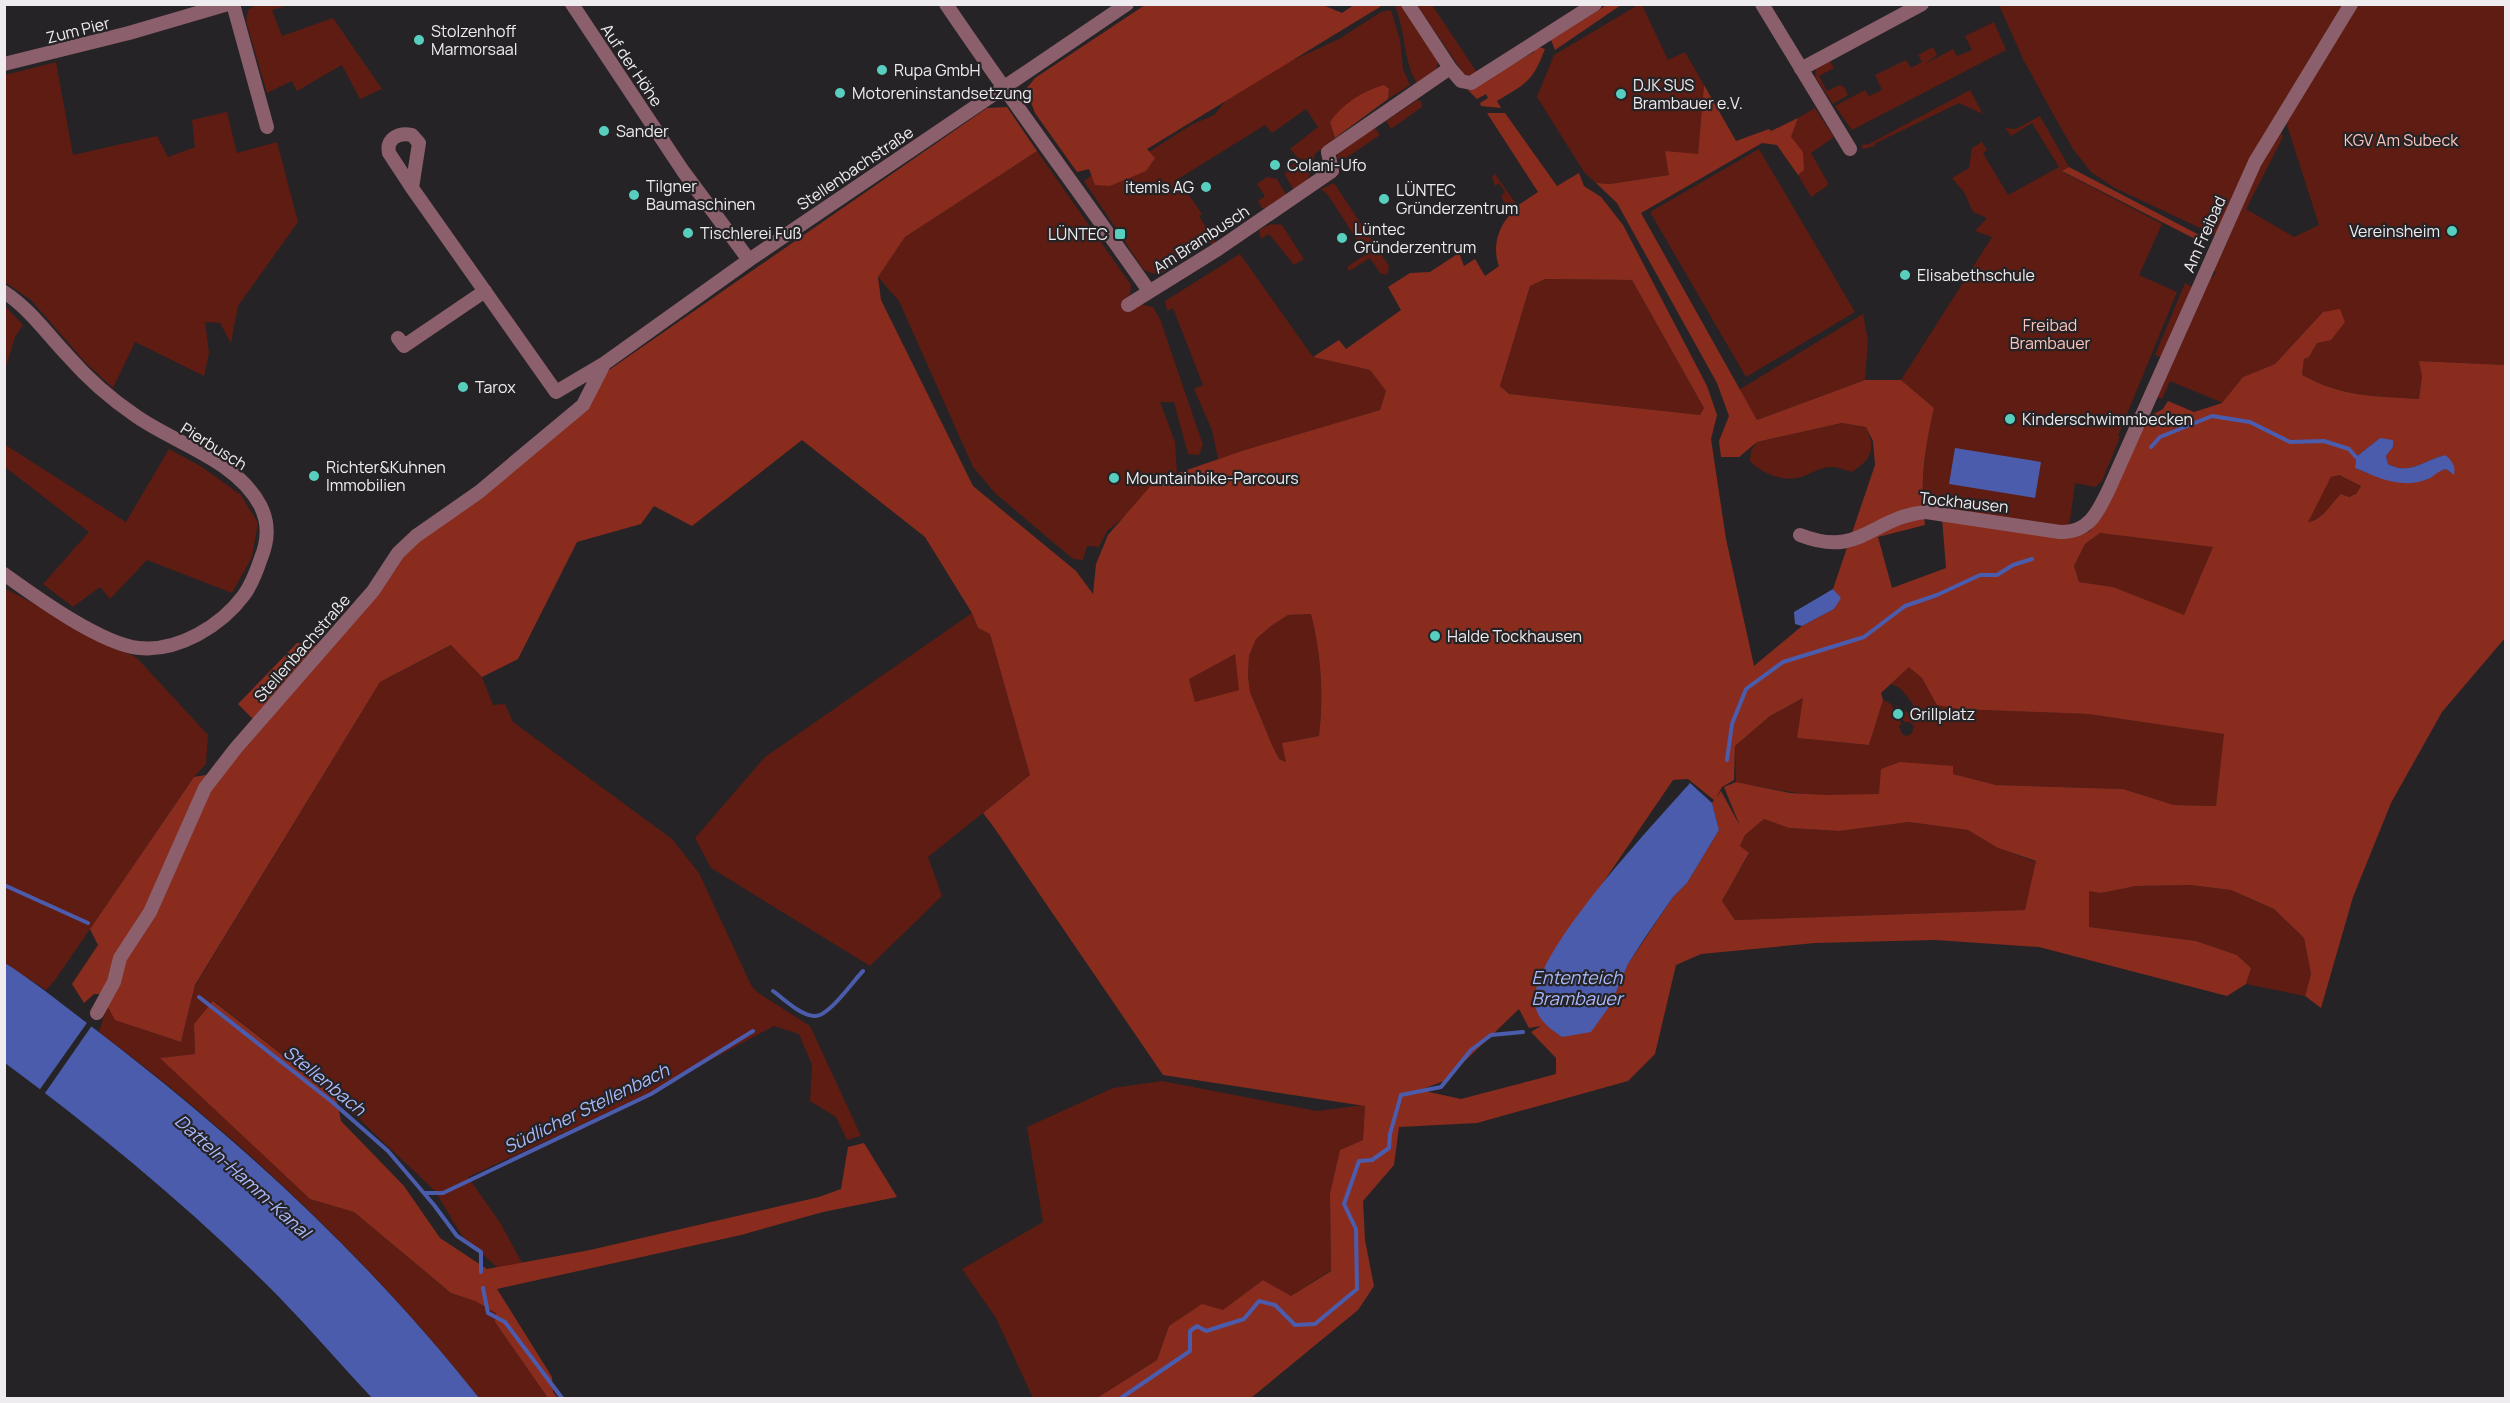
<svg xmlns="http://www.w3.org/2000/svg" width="2510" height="1403" viewBox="0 0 2510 1403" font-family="Manrope,sans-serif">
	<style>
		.green { fill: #5e1c12 }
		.forest { fill: #892c1e; fill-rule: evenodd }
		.water { fill: #4c5cad }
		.pier { fill: #262326 }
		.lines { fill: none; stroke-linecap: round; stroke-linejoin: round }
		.stream { stroke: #4c5cad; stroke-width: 4 }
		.minor { stroke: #8b606c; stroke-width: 14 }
		.poi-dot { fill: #58cebf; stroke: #262326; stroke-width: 2 }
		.labels { text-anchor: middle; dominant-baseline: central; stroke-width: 4.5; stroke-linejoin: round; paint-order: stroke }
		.street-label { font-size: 16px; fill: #eeecee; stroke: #262326 }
		.poi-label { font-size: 16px; fill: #eeecee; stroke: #262326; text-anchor: start }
		.park-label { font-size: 16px; fill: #fbc5bb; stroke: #262326 }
		.water-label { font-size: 18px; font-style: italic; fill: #a9bafc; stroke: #262326 }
	</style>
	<rect width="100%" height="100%" fill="#262326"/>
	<path class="green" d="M 256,5 L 289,5 L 272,10 L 282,36 L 333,18 L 382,89 L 360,99 L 342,65 L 297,91 L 292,81 L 267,93 L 246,21 L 248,10 Z
		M 1399,5 L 1403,5 L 1438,62 L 1436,71 L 1417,83 C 1403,61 1406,32 1395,7 Z
		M 1417,5 L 1432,5 L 1478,74 L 1472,77 L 1464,74 Z
		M 1638,5 L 1642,5 L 1668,60 L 1685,52 L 1704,85 L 1698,154 L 1669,175 L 1610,184 L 1596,183 L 1584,172 L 1537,97 L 1554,55 Z
		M 1999,5 L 2346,5 L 2217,236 L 2115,188 L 2091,172 L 2073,149 L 2052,112 L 2023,59 Z
		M 2356,5 L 2505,5 L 2505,365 L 2420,361 L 2422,376 L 2419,399 C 2373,396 2345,397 2302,375 L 2304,359 L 2309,357 L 2317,343 L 2331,339 L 2323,312 L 2275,364 L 2243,377 L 2223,403 L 2170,381 L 2162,399 L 2156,397 L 2208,275 L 2213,277 L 2216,272 L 2211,269 L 2261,158 L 2280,129 L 2283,137 L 2246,209 L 2294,237 L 2319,225 L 2285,119 Z
		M 1391,10 L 1400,40 L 1403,69 L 1410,85 L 1388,99 L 1389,89 L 1330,122 L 1335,138 L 1315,154 L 1313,161 L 1298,158 L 1290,149 L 1318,127 L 1306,109 L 1272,133 L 1265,125 L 1178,179 L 1202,214 L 1199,216 L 1216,243 L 1213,246 L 1207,238 L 1167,263 L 1170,269 C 1160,275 1155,275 1144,270 L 1084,181 L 1097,171 L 1144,155 L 1191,125 L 1214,115 L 1228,98 L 1278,67 L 1339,39 L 1381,12 Z
		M 1994,22 L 2006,50 L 1852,130 L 1835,106 L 1865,90 L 1869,96 L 1882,90 L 1875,75 L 1906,60 L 1911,68 L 1922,62 L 1918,55 L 1933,47 L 1937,55 L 1925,64 L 1953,49 L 1957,56 L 1972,50 L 1965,36 Z
		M 1830,61 L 1834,68 L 1819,76 L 1827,91 L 1840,85 L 1844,87 L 1848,95 L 1833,104 L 1815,77 L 1816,69 Z
		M 56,62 L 73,155 L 157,136 L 168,157 L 195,147 L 192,120 L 227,112 L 237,153 L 277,142 L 298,222 L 238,306 L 231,343 L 220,323 L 205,322 L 209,353 L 204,376 L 135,342 L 113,388 L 85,362 L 31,300 L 5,282 L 5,75 Z
		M 1970,90 L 1983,114 L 1959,103 L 1874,144 L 1875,146 L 1863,149 L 1861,145 L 1869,144 Z
		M 1417,100 L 1421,101 L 1422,107 L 1391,129 L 1386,121 Z
		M 1815,108 L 1834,137 L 1811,153 L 1828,183 L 1827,186 L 1811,197 L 1798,175 L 1804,170 L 1791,137 L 1798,118 Z
		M 2040,116 L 2069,167 L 2063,172 L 2162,224 L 2139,275 L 2177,292 L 2118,436 L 2120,437 L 2102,481 L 2095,487 L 2075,483 L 2069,528 L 1930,506 L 1930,503 L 1921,501 L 1927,435 L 1934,408 L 1901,380 L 1992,237 L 1975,231 L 1987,218 L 1973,212 L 1964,192 L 1952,178 L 1969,168 L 1972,148 L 1982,142 L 1987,150 L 1983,153 L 2008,195 L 2059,167 L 2032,123 L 2011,136 L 2005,128 L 2016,129 Z
		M 1375,128 L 1380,135 L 1346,158 L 1337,159 L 1338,151 Z
		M 1759,149 L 1855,312 L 1746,377 L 1650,212 Z
		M 1037,151 L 1131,285 L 1130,294 L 1124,301 L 1153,307 L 1160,319 L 1203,445 L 1199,455 L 1188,454 L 1174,402 L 1160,402 L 1175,442 L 1177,474 L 1107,531 L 1099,547 L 1087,546 L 1083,560 L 1073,559 L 995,493 L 973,467 L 899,301 L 878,277 L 905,237 Z
		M 1298,162 L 1312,164 C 1311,179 1305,183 1295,192 L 1285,175 L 1289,166 Z
		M 1495,174 L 1519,208 L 1510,214 L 1501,196 L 1505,192 L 1499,183 L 1495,186 L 1492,177 Z
		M 1267,177 L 1277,179 L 1287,196 L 1268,209 L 1262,208 L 1258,201 L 1265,196 L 1257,184 Z
		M 1334,183 L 1389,266 L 1387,275 L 1380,273 L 1370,258 L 1349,271 L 1347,267 L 1366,254 L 1328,195 L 1321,189 Z
		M 1271,224 L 1282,225 L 1304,259 L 1294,265 L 1269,234 L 1261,239 L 1259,230 Z
		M 1240,254 L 1313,357 L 1370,370 L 1386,391 L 1380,410 L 1218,459 L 1212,430 L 1194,389 L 1203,385 L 1173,308 L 1167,311 L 1165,301 Z
		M 1545,279 L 1632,280 L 1704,408 L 1700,415 L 1509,394 L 1500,386 L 1530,286 Z
		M 2185,283 L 2194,288 L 2164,356 L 2160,357 L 2155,355 Z
		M 5,306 L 23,325 L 15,337 L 5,369 Z
		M 1863,314 L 1868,340 L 1865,380 L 1757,420 L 1739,390 Z
		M 1843,423 L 1866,427 C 1876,449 1872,459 1852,472 C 1846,470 1840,468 1834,467 C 1820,466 1810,475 1797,478 C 1780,481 1762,473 1750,461 L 1751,450 L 1757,442 Z
		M 4,444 L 126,522 L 169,449 L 202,467 L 241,495 L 258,523 L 252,557 L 232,593 L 147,560 L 110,599 L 100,587 L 73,607 L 43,584 L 89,532 L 5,467 Z
		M 2338,475 L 2361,486 L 2356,494 L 2349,497 L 2341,494 C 2330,505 2323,519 2307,522 L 2331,477 Z
		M 2100,533 L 2213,547 L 2184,616 L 2113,587 L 2079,582 L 2074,566 L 2085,544 Z
		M 4,588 L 137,658 L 208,735 L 206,764 L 194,777 L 55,980 L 46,990 L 5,963 Z
		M 972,613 L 978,628 L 990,634 L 1030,775 L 928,857 L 942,896 L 870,966 L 711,868 L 695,838 L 765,757 Z
		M 1311,614 C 1321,654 1324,695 1319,736 L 1282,743 L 1287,762 L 1279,759 L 1272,745 L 1250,692 L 1248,676 L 1249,656 L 1256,639 L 1271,626 L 1288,615 Z
		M 452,645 L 482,677 L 493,705 L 505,704 L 513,722 L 672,839 L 699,873 L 751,985 L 757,992 L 810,1026 L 861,1136 L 847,1140 L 836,1117 L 810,1101 L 812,1065 L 799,1034 L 774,1026 L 649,1093 L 468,1177 L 501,1224 L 522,1263 L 497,1267 L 462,1236 L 435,1191 L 336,1097 L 214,1001 L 194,1024 L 195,1054 L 161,1058 L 310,1199 L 354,1212 L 451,1293 L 475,1301 L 496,1313 L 495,1322 L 548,1398 L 479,1398 C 370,1260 240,1137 99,1032 L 107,1006 L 139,1028 L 181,1042 L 195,986 L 380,682 Z
		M 1235,653 L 1240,690 L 1195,703 L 1189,679 Z
		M 1909,666 L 1922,678 L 1938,705 L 1958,709 L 2088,714 L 2225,734 L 2216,806 L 2174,805 L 2123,789 L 1996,785 L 1953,774 L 1953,766 C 1933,773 1898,791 1879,794 C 1833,801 1781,791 1736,782 L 1735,746 L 1770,716 L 1804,698 L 1797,738 L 1869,745 L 1883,700 L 1891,704 L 1902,724 L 1899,726 L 1902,734 L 1907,736 L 1912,733 L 1914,727 L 1910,722 L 1904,722 L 1895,705 L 1909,713 L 1913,704 L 1900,688 L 1891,684 Z
		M 1764,819 L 1789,828 L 1839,831 L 1909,822 L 1968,830 L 1998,848 L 2036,862 L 2026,910 L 1735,920 L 1722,901 L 1749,854 L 1740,846 L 1745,835 Z
		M 2190,885 L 2231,890 L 2274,909 L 2304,938 L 2311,974 L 2305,996 L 2246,984 L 2251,968 L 2237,955 L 2196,941 L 2089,927 L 2089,890 L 2101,893 L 2136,886 Z
		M 1162,1081 L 1317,1111 L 1365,1105 L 1363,1140 L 1340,1150 L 1330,1193 L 1331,1270 L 1291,1296 L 1263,1280 L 1223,1311 L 1169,1326 L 1157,1360 L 1097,1398 L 1033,1398 L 996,1318 L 962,1269 L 1043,1222 L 1027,1127 L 1113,1088 Z"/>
	<path class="forest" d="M 1608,4 L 1621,5 L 1555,50 L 1551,40 Z
		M 1323,5 L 1342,13 L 1354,5 L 1383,5 L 1147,149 L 1155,158 L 1146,171 L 1110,186 L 1095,185 L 1089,169 L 1077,172 L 1035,113 L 1026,89 L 1035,78 L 1145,5 Z
		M 1536,46 L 1545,49 C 1532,83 1527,82 1497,101 L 1501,108 L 1481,106 L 1480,103 L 1488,98 L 1486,94 L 1477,99 L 1468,90 L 1534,52 Z
		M 1384,85 L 1389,89 L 1388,99 L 1335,138 L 1330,122 C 1342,104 1363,91 1384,85 Z
		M 1704,85 L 1736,141 L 1769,129 L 1771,131 L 1798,118 L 1791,137 L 1803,152 L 1804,170 L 1798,175 L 1777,145 L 1762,143 L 1641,213 L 1757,420 L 1865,380 L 1901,380 L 1934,408 C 1925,446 1919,486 1925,525 L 1878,537 L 1892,588 L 1946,568 L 1942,518 L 2076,537 L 2090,531 L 2105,510 L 2146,418 L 2163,409 L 2168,401 L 2194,412 L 2222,403 L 2243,377 L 2275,364 L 2323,312 L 2340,309 L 2345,322 L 2331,340 L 2317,343 L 2309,357 L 2304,359 L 2302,375 C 2343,397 2373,396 2419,399 L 2422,376 L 2419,361 L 2505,365 L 2505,638 L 2442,712 L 2391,803 L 2353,897 L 2321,1008 L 2305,996 L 2311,974 L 2304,938 L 2274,909 L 2231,890 L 2190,885 L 2136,886 L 2101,893 L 2089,891 L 2089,927 L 2196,941 L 2237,955 L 2251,968 L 2246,984 L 2227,996 L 2039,947 L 1935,940 L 1815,943 L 1701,954 L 1676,965 L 1655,1054 L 1628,1081 L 1477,1123 L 1399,1127 L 1394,1165 L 1363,1201 L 1365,1240 L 1374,1286 L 1358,1310 L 1251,1398 L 1097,1398 L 1157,1360 L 1169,1326 L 1202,1304 L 1223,1310 L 1263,1280 L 1291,1296 L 1331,1271 L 1330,1193 L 1340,1150 L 1363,1140 L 1365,1106 L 1163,1075 L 993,826 L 983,813 L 1030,775 L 990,634 L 978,628 L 972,613 L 925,537 L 802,440 L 692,526 L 654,506 L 641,524 L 577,542 L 518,659 L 482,677 L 451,645 L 380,682 L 195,985 L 181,1042 L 115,1020 L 101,994 L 94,994 L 84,1003 L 72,984 L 98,945 L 90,929 L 194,777 L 212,774 L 259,725 L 238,704 L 297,643 L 315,646 L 423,537 L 577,417 L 609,370 L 987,108 L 1007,107 L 1037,151 L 905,237 L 878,277 L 881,300 L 973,486 L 1076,571 L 1093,594 L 1096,564 L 1108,535 L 1155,481 L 1242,451 L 1380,410 L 1386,391 L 1370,370 L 1313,357 L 1339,340 L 1346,349 L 1401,310 L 1388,287 L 1410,273 L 1430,272 L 1459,253 L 1464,266 L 1475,259 L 1485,276 L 1499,266 C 1491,246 1500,219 1518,209 L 1517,206 L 1538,192 L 1487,113 L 1505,113 L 1557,186 L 1579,173 L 1584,186 L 1601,197 L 1623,225 L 1707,386 L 1717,415 L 1711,439 L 1726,539 L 1754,666 L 1802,626 L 1834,609 L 1840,598 L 1833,589 L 1875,465 L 1873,441 L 1866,427 L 1842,423 L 1757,442 L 1739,457 L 1721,457 L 1719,441 L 1729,416 L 1717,383 L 1617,203 L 1596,183 L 1610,184 L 1669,175 L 1665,151 L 1698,154 ZM 1545,279 L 1632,280 L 1704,408 L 1700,415 L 1509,394 L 1500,386 L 1530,286 ZM 2380,438 L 2393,447 L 2386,456 L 2388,464 C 2410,476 2424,460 2445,455 L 2454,475 L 2446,469 L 2437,471 L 2426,480 L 2369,474 L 2355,468 L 2356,457 ZM 2339,475 L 2361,486 L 2356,494 L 2349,497 L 2341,494 C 2330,504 2323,520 2308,522 L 2331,477 ZM 2100,533 L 2213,547 L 2184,615 L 2113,587 L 2079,582 L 2074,566 L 2085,544 ZM 1311,614 C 1321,654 1324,694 1319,736 L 1282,743 L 1286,762 L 1279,759 L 1272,745 L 1250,692 L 1248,676 L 1249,656 L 1256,639 L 1271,626 L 1288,615 ZM 1235,654 L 1239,690 L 1195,702 L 1189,679 ZM 1909,667 L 1922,678 L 1937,705 L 1958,709 L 2088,714 L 2224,734 L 2216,806 L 2174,805 L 2123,789 L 1996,785 L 1953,774 L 1953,766 L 1900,762 L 1881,769 L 1879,794 L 1826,795 L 1790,793 L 1736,782 L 1724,787 L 1740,826 L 1721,791 L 1716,798 L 1722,787 L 1734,780 L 1735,746 L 1770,716 L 1803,698 L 1797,738 L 1869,745 L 1883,700 L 1881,693 ZM 1688,779 L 1714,800 L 1712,803 L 1719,830 L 1687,883 L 1673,897 L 1628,964 L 1611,1004 L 1562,1037 C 1531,1016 1534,1005 1542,972 L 1673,780 ZM 1764,819 L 1789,828 L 1839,831 L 1909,822 L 1968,830 L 1998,848 L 2036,861 L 2025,910 L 1735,920 L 1722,901 L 1749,853 L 1740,846 L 1745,835 ZM 1519,1009 L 1529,1028 L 1541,1026 L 1531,1032 L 1556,1058 L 1556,1074 L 1461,1099 L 1420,1090 L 1444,1081 Z
		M 2069,167 L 2205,238 L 2203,243 L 2062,171 Z
		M 213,1001 L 336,1097 L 341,1121 L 404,1186 L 440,1238 L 487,1269 L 590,1250 L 819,1197 L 841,1189 L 848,1147 L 864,1143 L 897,1197 L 823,1212 L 741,1235 L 497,1289 L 552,1377 L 553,1392 L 558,1398 L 548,1398 L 495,1322 L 496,1313 L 475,1301 L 451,1293 L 354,1212 L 310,1199 L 160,1058 L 195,1054 L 194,1024 Z"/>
	<path class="water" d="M 2380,438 L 2393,440 L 2393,447 L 2386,456 L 2388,464 C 2410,476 2424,460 2445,455 C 2452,460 2456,467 2454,475 L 2446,469 C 2437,471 2433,478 2425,480 C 2400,489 2377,477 2355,468 L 2356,457 Z
		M 1955,448 L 2041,462 L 2035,498 L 1949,484 Z
		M 1833,589 L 1841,598 L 1834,609 L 1802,626 L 1795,624 L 1794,612 Z
		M 1690,783 L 1712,803 L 1719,830 L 1687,883 L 1673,897 L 1644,939 L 1628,964 L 1611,1004 L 1591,1032 L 1562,1037 C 1549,1028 1536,1019 1535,1002 C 1531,953 1655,823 1690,783 Z
		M 5,963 C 38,984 68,1009 100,1033 C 240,1140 370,1260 479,1398 L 372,1398 C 341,1365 311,1330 279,1297 C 195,1212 101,1134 5,1063 Z"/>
	<path class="pier" d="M 89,1020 L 93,1024 L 43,1096 L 38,1092 Z"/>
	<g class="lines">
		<path class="stream" d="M 2151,447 L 2160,437 L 2212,416 L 2250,422 L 2290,442 L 2324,441 L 2349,449 L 2356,457
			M 1727,760 L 1732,724 L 1746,689 L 1783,662 L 1864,637 L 1905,606 L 1937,595 L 1980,575 L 1997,575 L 2013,565 L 2032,559
			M 4,885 L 88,923
			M 773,991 C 784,999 800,1015 814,1016 C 828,1018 853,981 863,971
			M 199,997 L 331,1101 L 388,1151 L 434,1205 L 457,1236 L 481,1252 L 481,1272
			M 425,1193 L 443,1193 L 651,1094 L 753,1031
			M 483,1288 L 488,1313 L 505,1322 L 562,1398
			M 1121,1398 L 1190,1351 L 1190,1331 L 1197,1326 L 1206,1331 L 1244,1319 L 1259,1301 L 1275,1305 L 1295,1325 L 1315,1324 L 1357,1289 L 1356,1229 L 1344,1204 L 1359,1161 L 1372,1160 L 1389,1148 L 1390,1134 L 1401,1095 L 1441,1087 L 1471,1050 L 1491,1035 L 1523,1032"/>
		<path class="minor" d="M 233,4 L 267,127
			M 572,4 L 683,171 L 749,260
			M 946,4 C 1012,102 1082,195 1149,291
			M 1408,4 L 1450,68 L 1461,81 L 1471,83 L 1595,4
			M 1762,4 L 1850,149
			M 4,64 L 129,33 L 228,4
			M 1801,69 L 1922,4
			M 412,188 L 389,153 C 386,139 398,132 412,135 L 419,143 L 412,188 L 556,392 L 605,363 L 749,260 L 1127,4
			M 4,292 C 30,309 47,334 68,356 C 88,379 111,399 136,416 C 176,444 236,460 260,505 C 269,522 268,541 261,558 C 257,570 252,584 244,595 C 221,626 178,652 139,648 C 101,644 36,597 4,574
			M 1128,305 L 1218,249 L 1332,171 L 1328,152 L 1450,68
			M 398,338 L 404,346 L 485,291
			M 1800,535 C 1861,559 1871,517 1926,512 L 2060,532 C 2089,533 2098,512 2109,489 L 2255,162 L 2351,4
			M 97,1013 L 114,982 L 120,958 L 150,912 L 205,788 L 236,748 L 373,591 L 398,553 L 416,536 L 479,492 L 583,405 L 604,364"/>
	</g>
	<g class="poi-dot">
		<circle cx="419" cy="40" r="6"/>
		<circle cx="882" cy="70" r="6"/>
		<circle cx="840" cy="93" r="6"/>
		<circle cx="1621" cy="94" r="6"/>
		<circle cx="604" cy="131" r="6"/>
		<circle cx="1275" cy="165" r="6"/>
		<circle cx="1206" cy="187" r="6"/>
		<circle cx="634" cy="195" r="6"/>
		<circle cx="1384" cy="199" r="6"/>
		<circle cx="2452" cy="231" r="6"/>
		<circle cx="688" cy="233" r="6"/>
		<rect x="1114" y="228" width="12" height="12" rx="3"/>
		<circle cx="1342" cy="238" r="6"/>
		<circle cx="1905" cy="275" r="6"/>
		<circle cx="463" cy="387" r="6"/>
		<circle cx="2010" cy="419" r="6"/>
		<circle cx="314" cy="476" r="6"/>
		<circle cx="1114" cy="478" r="6"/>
		<circle cx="1435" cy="636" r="6"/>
		<circle cx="1898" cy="714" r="6"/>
	</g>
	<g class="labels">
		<g class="street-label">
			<text transform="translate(78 30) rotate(-14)">Zum Pier</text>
			<text transform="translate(632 65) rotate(56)">Auf der Höhe</text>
			<text transform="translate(855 168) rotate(-34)">Stellenbachstraße</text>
			<text transform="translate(2204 234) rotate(-66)">Am Freibad</text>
			<text transform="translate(1201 239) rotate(-33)">Am Brambusch</text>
			<text transform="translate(214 446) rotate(32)">Pierbusch</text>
			<text transform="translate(1964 502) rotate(6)">Tockhausen</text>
			<text transform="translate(302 648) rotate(-49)">Stellenbachstraße</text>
		</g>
		<g class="poi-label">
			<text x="431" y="31">Stolzenhoff<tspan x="431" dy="18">Marmorsaal</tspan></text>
			<text x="894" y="70">Rupa GmbH</text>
			<text x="1633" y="85">DJK SUS<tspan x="1633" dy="18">Brambauer e.V.</tspan></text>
			<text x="852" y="93">Motoreninstandsetzung</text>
			<text x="616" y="131">Sander</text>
			<text x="1287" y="165">Colani-Ufo</text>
			<text x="646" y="186">Tilgner<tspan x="646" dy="18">Baumaschinen</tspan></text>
			<text x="1194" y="187" text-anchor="end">itemis AG</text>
			<text x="1396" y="190">LÜNTEC<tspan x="1396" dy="18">Gründerzentrum</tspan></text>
			<text x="1354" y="229">Lüntec<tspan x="1354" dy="18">Gründerzentrum</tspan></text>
			<text x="2440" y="231" text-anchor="end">Vereinsheim</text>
			<text x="700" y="233">Tischlerei Fuß</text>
			<text x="1108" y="234" text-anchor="end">LÜNTEC</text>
			<text x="1917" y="275">Elisabethschule</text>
			<text x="475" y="387">Tarox</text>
			<text x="2022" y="419">Kinderschwimmbecken</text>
			<text x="326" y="467">Richter&amp;Kuhnen<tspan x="326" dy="18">Immobilien</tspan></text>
			<text x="1126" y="478">Mountainbike-Parcours</text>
			<text x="1447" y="636">Halde Tockhausen</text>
			<text x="1910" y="714">Grillplatz</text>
		</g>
		<g class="park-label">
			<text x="2401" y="140">KGV Am Subeck</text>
			<text x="2050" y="325">Freibad<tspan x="2050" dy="18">Brambauer</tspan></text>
		</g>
		<g class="water-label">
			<text x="1577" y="977">Ententeich<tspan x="1577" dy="21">Brambauer</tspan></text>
			<text transform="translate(325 1080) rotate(39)">Stellenbach</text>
			<text transform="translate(586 1108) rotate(-26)">Südlicher Stellenbach</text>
			<text transform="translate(243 1176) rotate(42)">Datteln-Hamm-Kanal</text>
		</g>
	</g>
	<rect width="2510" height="1403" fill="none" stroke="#eeecee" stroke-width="12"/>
</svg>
